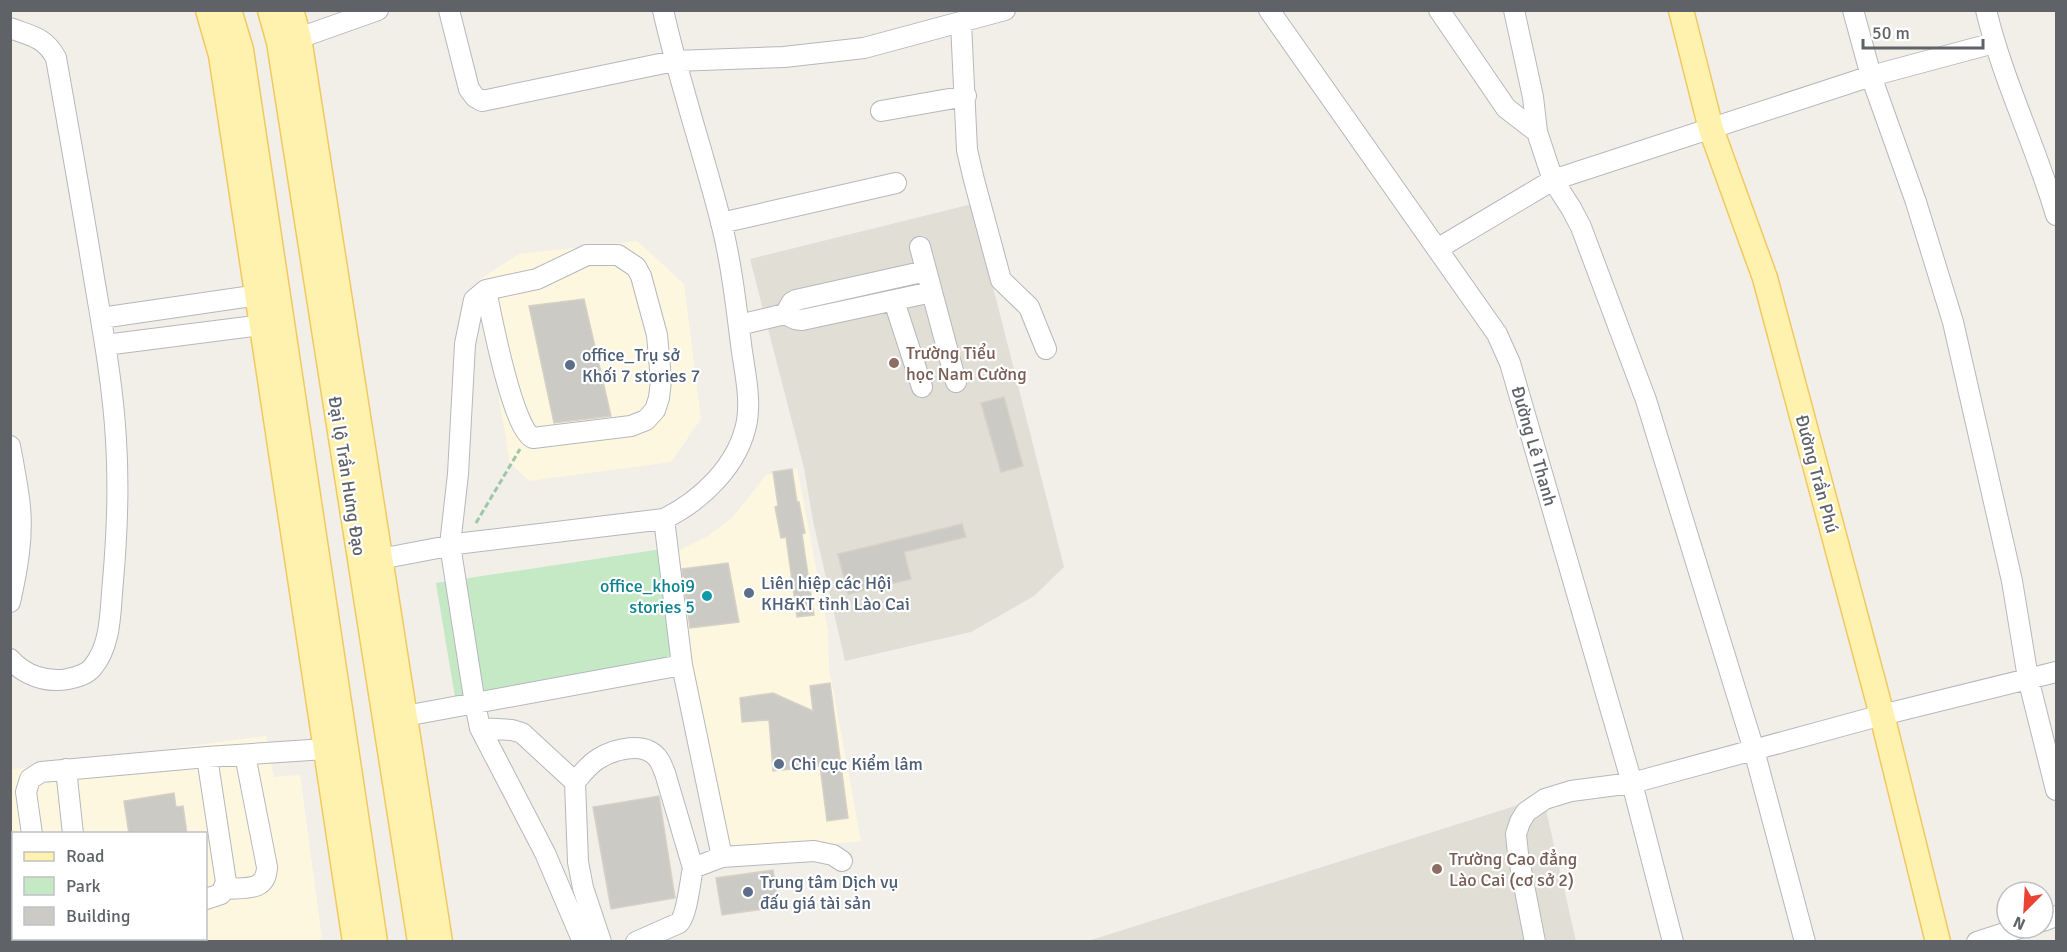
<svg xmlns="http://www.w3.org/2000/svg" width="2067" height="952" viewBox="0 0 2067 952" font-family="Signika,sans-serif">
	<style>
		.commercial { fill: #fef7e0; fill-rule: evenodd }
		.education { fill: #e1ded6 }
		.green { fill: #c5e8c5 }
		.building { fill: #cccac5; stroke: #d6d1c6; stroke-width: 1.5 }
		.lines { fill: none; stroke-linecap: round; stroke-linejoin: round }
		.minor-casing { stroke: #b5b8bc; stroke-width: 22 }
		.major-casing { stroke: #f2c960; stroke-width: 27 }
		.path { stroke: #9cc7a9; stroke-width: 3; stroke-dasharray: 6 3; stroke-linecap: butt }
		.minor { stroke: #fff; stroke-width: 20 }
		.major { stroke: #fff2af; stroke-width: 24 }
		.education-dot { fill: #8d6e63; stroke: #fff; stroke-width: 2 }
		.service-dot { fill: #5c6f8a; stroke: #fff; stroke-width: 2 }
		.culture-dot { fill: #0f9aa8; stroke: #fff; stroke-width: 2 }
		.labels { text-anchor: middle; dominant-baseline: central; stroke-width: 4.5; stroke-linejoin: round; paint-order: stroke }
		.education-label { font-size: 18px; fill: #785e54; stroke: #fff; text-anchor: start }
		.service-label { font-size: 18px; fill: #4e5e75; stroke: #fff; text-anchor: start }
		.street-label { font-size: 18px; fill: #5f6368; stroke: #fff }
		.culture-label { font-size: 18px; fill: #0d838f; stroke: #fff; text-anchor: end }
	</style>
	<rect width="100%" height="100%" fill="#f1efe8"/>
	<path class="commercial" d="M 637,241 L 684,284 L 701,419 L 671,462 L 529,481 L 510,463 L 479,280 L 519,254 Z
		M 797,468 L 828,631 L 829,668 L 861,841 L 731,855 L 695,687 L 670,555 L 708,536 L 733,517 L 766,475 Z
		M 266,736 L 274,777 L 300,775 L 322,938 L 319,942 L 11,941 L 10,770 ZM 14,834 L 206,834 L 206,938 L 14,938 Z"/>
	<path class="education" d="M 972,204 L 1064,567 L 1034,596 L 971,632 L 845,661 L 813,521 L 804,468 L 750,259 Z
		M 1543,797 L 1576,941 L 1085,942 Z"/>
	<path class="green" d="M 662,549 L 689,658 L 456,703 L 436,583 Z"/>
	<path class="building" d="M 584,299 L 611,416 L 554,423 L 529,306 Z
		M 1004,397 L 1023,466 L 1001,472 L 981,403 Z
		M 792,469 L 797,502 L 799,502 L 805,533 L 802,534 L 814,615 L 797,617 L 786,537 L 781,538 L 775,507 L 778,506 L 773,472 Z
		M 962,524 L 966,537 L 904,552 L 911,579 L 848,594 L 838,554 Z
		M 728,563 L 739,622 L 690,628 L 682,569 Z
		M 830,683 L 848,818 L 827,821 L 820,766 L 773,771 L 769,720 L 742,722 L 740,698 L 773,693 L 813,711 L 810,686 Z
		M 174,793 L 176,807 L 183,806 L 187,834 L 129,834 L 124,801 Z
		M 659,796 L 675,898 L 611,909 L 593,807 Z
		M 773,870 L 779,907 L 722,915 L 716,878 Z"/>
	<g class="lines">
		<defs>
			<path id="minor" d="M 449,10 L 469,89 L 475,97 L 482,101 L 674,61 L 784,57 L 864,48 L 1005,10
				M 1269,10 L 1497,334 L 1510,363 L 1632,783 L 1673,942
				M 1439,10 L 1506,108 L 1537,132
				M 1514,10 L 1533,97 L 1537,132 L 1553,180 L 1571,208 L 1581,227 L 1646,400 L 1754,750 L 1805,942
				M 1853,10 L 1871,76 L 1916,202 L 1953,322 L 2012,581 L 2028,678 L 2056,790
				M 1986,10 C 2003,81 2036,146 2056,215
				M 961,23 L 967,150 L 974,180 L 1001,280 L 1029,307 L 1046,349
				M 10,28 C 31,36 45,37 56,58 C 69,131 82,204 94,278 C 103,331 113,386 116,440 C 119,487 117,535 113,581 C 110,610 112,645 92,668 C 86,675 76,677 68,679 C 46,683 24,675 10,659
				M 299,38 L 378,10
				M 881,111 L 966,96
				M 721,223 L 896,183
				M 920,247 L 956,382
				M 1437,249 L 1553,180 L 1871,76 L 1994,43
				M 486,290 C 491,315 513,430 533,438 L 631,426 L 646,420 L 655,410 L 659,398 L 661,380 L 657,335 L 641,276 L 636,267 L 618,255 L 587,255 L 537,279 L 486,290 L 474,300 L 465,344 L 458,474 L 450,545 L 475,704 L 480,728 L 545,853 L 583,942
				M 894,301 L 922,387
				M 785,314 L 792,302 L 796,300 L 926,271
				M 101,318 L 258,295
				M 739,325 L 785,314 L 795,319 L 802,320 L 932,292
				M 105,345 L 262,325
				M 10,446 C 14,467 18,487 20,507 C 23,539 17,571 10,602
				M 664,519 L 682,665 L 722,857
				M 380,559 L 464,543 L 664,519 C 702,500 739,465 747,421 C 751,396 744,369 741,344 C 736,304 731,261 721,222 C 703,151 679,82 663,10
				M 405,716 L 682,665
				M 480,728 L 512,730 L 522,733 L 575,782
				M 66,769 L 73,834
				M 32,834 L 26,792 L 30,779 L 41,772 L 207,757 L 325,749
				M 224,889 C 244,887 266,893 267,867 L 245,755
				M 10,890 L 14,890
				M 206,899 L 221,894 L 226,882 L 207,757
				M 2043,921 L 2056,916
				M 601,942 L 583,888 L 578,862 L 575,782 C 582,774 588,765 598,759 C 614,749 646,740 659,760 C 662,764 663,769 665,773 L 693,868
				M 636,942 L 679,923 C 687,915 690,882 693,868 L 722,857 L 814,851 L 833,855 L 842,861
				M 1535,942 L 1518,854 L 1516,834 L 1520,822 L 1526,812 L 1545,799 L 1571,791 L 1632,783 L 1882,715 L 2056,672
				M 1977,942 L 2020,928"/>
			<path id="major" d="M 208,10 L 221,55 L 355,942
				M 229,10 L 241,50 L 375,942
				M 270,10 L 279,42 L 420,942
				M 291,10 L 299,38 L 440,942
				M 1681,10 L 1711,129 L 1765,278 L 1882,715 L 1938,942"/>
		</defs>
		<use href="#minor" class="minor-casing"/>
		<use href="#major" class="major-casing"/>
		<path class="path" d="M 476,523 L 520,449"/>
		<use href="#minor" class="minor"/>
		<use href="#major" class="major"/>
	</g>
	<g class="education-dot">
		<circle cx="894" cy="363" r="6"/>
		<circle cx="1437" cy="869" r="6"/>
	</g>
	<g class="service-dot">
		<circle cx="570" cy="365" r="6"/>
		<circle cx="749" cy="593" r="6"/>
		<circle cx="779" cy="764" r="6"/>
		<circle cx="748" cy="892" r="6"/>
	</g>
	<circle class="culture-dot" cx="707" cy="596" r="6"/>
	<g class="labels">
		<g class="education-label">
			<text x="906" y="353">Trường Tiểu<tspan x="906" dy="21">học Nam Cường</tspan></text>
			<text x="1449" y="859">Trường Cao đẳng<tspan x="1449" dy="21">Lào Cai (cơ sở 2)</tspan></text>
		</g>
		<g class="service-label">
			<text x="582" y="355">office_Trụ sở<tspan x="582" dy="21">Khối 7 stories 7</tspan></text>
			<text x="761" y="583">Liên hiệp các Hội<tspan x="761" dy="21">KH&amp;KT tỉnh Lào Cai</tspan></text>
			<text x="791" y="764">Chi cục Kiểm lâm</text>
			<text x="760" y="882">Trung tâm Dịch vụ<tspan x="760" dy="21">đấu giá tài sản</tspan></text>
		</g>
		<g class="street-label">
			<text transform="translate(1534 446) rotate(74)">Đường Lê Thanh</text>
			<text transform="translate(1817 474) rotate(75)">Đường Trần Phú</text>
			<text transform="translate(347 476) rotate(81)">Đại lộ Trần Hưng Đạo</text>
		</g>
		<g class="culture-label">
			<text x="695" y="586">office_khoi9<tspan x="695" dy="21">stories 5</tspan></text>
		</g>
	</g>
	<rect width="2067" height="952" fill="none" stroke="#5f6368" stroke-width="24"/>
	<rect x="12" y="832" width="195" height="108" fill="#ffffff" stroke="#bfc1c3" stroke-width="1.5"/>
	<rect x="24" y="852" width="30" height="9" fill="#fff2af" stroke="#bfc1c3" stroke-width="1.5"/>
	<text x="66" y="862" font-size="18" fill="#5f6368">Road</text>
	<rect x="24" y="877" width="30" height="18" fill="#c5e8c5" stroke="#bfc1c3" stroke-width="1.5"/>
	<text x="66" y="892" font-size="18" fill="#5f6368">Park</text>
	<rect x="24" y="907" width="30" height="18" fill="#cccac5" stroke="#bfc1c3" stroke-width="1.5"/>
	<text x="66" y="922" font-size="18" fill="#5f6368">Building</text>
	<g transform="translate(2025 910) rotate(204)"><circle r="28" fill="#ffffff" stroke="#bfc1c3" stroke-width="1.5"/>
	<path d="M0-4.5L10 22L0 15L-10 22Z" fill="#ea4335"/>
	<text y="-9" font-size="16" font-weight="bold" text-anchor="middle" fill="#5f6368">N</text>
	</g>
	<path d="M1863 39v9h120v-9" fill="none" stroke="#5f6368" stroke-width="3"/>
	<text x="1872" y="39" font-size="18" fill="#5f6368" stroke="#ffffff" stroke-width="4.5" paint-order="stroke">50 m</text>
</svg>
